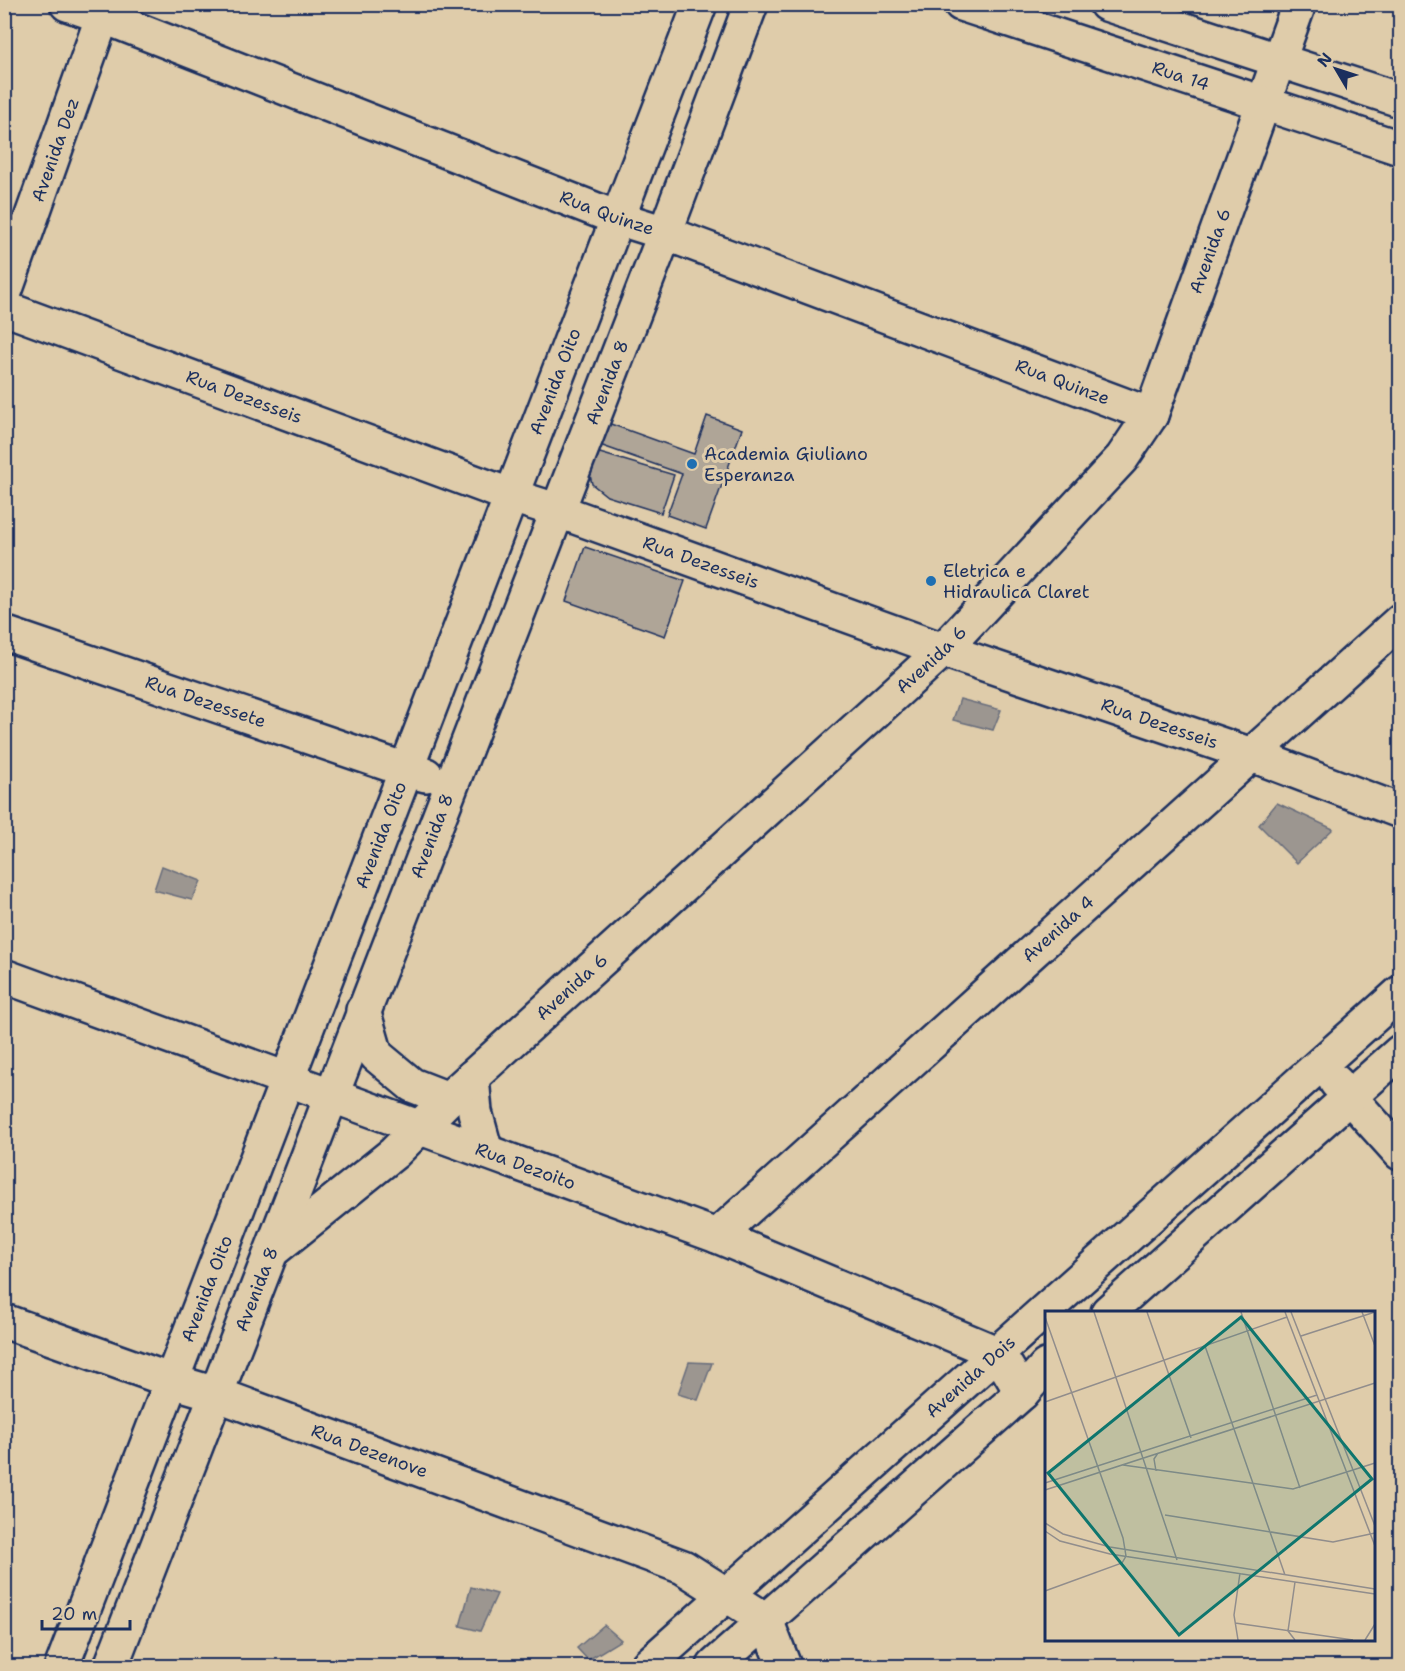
<svg xmlns="http://www.w3.org/2000/svg" width="1405" height="1671" viewBox="0 0 1405 1671" font-family="'Shantell Sans',sans-serif">
	<style>
		.water { fill: #9c9690; stroke: #686d7c; stroke-width: 1.5 }
		.building { fill: #afa597; stroke: #1b2f5e; stroke-width: 1.5 }
		.lines { fill: none; stroke-linecap: round; stroke-linejoin: round }
		.minor-casing { stroke: #1b2f5e; stroke-width: 38 }
		.major-casing { stroke: #1b2f5e; stroke-width: 38 }
		.minor { stroke: #dfccaa; stroke-width: 33 }
		.major { stroke: #dfccaa; stroke-width: 33 }
		.poi-dot { fill: #1f6fb2; stroke: #dfccaa; stroke-width: 2 }
		.labels { text-anchor: middle; dominant-baseline: central; stroke-width: 6; stroke-linejoin: round; paint-order: stroke }
		.street-label { font-size: 18px; fill: #1b2f5e; stroke: #dfccaa }
		.poi-label { font-size: 18px; fill: #1b2f5e; stroke: #dfccaa; text-anchor: start }
		.inset-road { fill: none; stroke: #918d8c; stroke-width: 1.5 }
		.view { fill: #0f766e; fill-opacity: 0.15; stroke: #0f766e; stroke-width: 3 }
		.inset-edge { fill: none; stroke: #1b2f5e; stroke-width: 3 }
	</style>
	<rect width="100%" height="100%" fill="#dfccaa"/>
	<filter id="ink" filterUnits="userSpaceOnUse"><feTurbulence type="fractalNoise" baseFrequency=".0167" numOctaves="2"/><feDisplacementMap in="SourceGraphic" scale="12" xChannelSelector="R" yChannelSelector="G"/><feConvolveMatrix kernelMatrix="1 2 1 2 8 2 1 2 1" color-interpolation-filters="sRGB"/></filter>
	<g filter="url(#ink)">
		<path class="water" d="M 960,699 L 1001,710 L 993,730 L 953,720 Z
			M 1277,803 L 1333,829 L 1297,863 L 1259,825 Z
			M 162,866 L 201,881 L 192,900 L 154,890 Z
			M 689,1362 L 712,1363 L 698,1400 L 678,1394 Z
			M 471,1587 L 497,1594 L 480,1631 L 460,1626 Z
			M 604,1625 L 621,1640 L 588,1660 L 577,1648 Z"/>
		<path class="building" d="M 707,416 L 742,429 L 706,529 L 667,515 L 682,474 L 597,444 L 605,422 L 694,454 Z
			M 593,451 L 674,475 L 661,513 L 607,496 L 592,484 L 587,461 Z
			M 585,547 L 685,581 L 665,636 L 566,601 Z"/>
		<g class="lines">
			<defs>
				<g id="minor">
					<path id="s1" d="M 67,4 L 102,16 L 617,218 L 665,233 L 1151,415"/>
					<path id="s2" d="M 4,295 L 107,4"/>
					<path id="s3" d="M 4,308 L 512,496 L 556,510 L 943,650 L 1252,755 L 1400,811"/>
					<path id="s4" d="M 4,633 L 406,770 L 426,775"/>
					<path id="s5" d="M 4,976 L 717,1236 L 999,1354 L 1022,1393"/>
					<path d="M 363,1010 L 376,1055 L 412,1085 L 448,1099"/>
					<path d="M 472,1077 L 475,1112 L 486,1152"/>
					<path d="M 1336,1082 L 1400,1153"/>
					<path id="s6" d="M 717,1236 L 1400,621"/>
					<path id="s7" d="M 272,1251 L 394,1153 L 448,1099 L 943,650 L 1122,458 L 1151,415 L 1299,4"/>
					<path d="M 1108,1312 L 1400,1052"/>
					<path id="s8" d="M 4,1321 L 172,1381 L 216,1394 L 683,1567 L 766,1620 L 784,1666"/>
					<path id="s9" d="M 62,1666 L 700,4"/>
					<path id="s10" d="M 111,1666 L 665,233 L 751,4"/>
					<path id="s11" d="M 647,1666 L 1400,993"/>
					<path d="M 714,1666 L 1022,1393 L 1046,1366"/>
				</g>
				<g id="major">
					<path id="s12" d="M 961,4 L 1400,148"/>
					<path d="M 1106,4 L 1400,100"/>
				</g>
			</defs>
			<use href="#minor" class="minor-casing"/>
			<use href="#major" class="major-casing"/>
			<use href="#minor" class="minor"/>
			<use href="#major" class="major"/>
		</g>
	</g>
	<g class="poi-dot">
		<circle cx="692" cy="464" r="6"/>
		<circle cx="931" cy="581" r="6"/>
	</g>
	<g class="labels">
		<g class="street-label">
			<text stroke="none"><textPath href="#s12" startOffset="231">Rua 14</textPath></text>
			<text stroke="none"><textPath href="#s2" startOffset="154">Avenida Dez</textPath></text>
			<text stroke="none"><textPath href="#s1" startOffset="579">Rua Quinze</textPath></text>
			<text stroke="none"><textPath href="#s7" startOffset="1390">Avenida 6</textPath></text>
			<text stroke="none"><textPath href="#s9" startOffset="1376">Avenida Oito</textPath></text>
			<text stroke="none"><textPath href="#s10" startOffset="1376">Avenida 8</textPath></text>
			<text stroke="none"><textPath href="#s1" startOffset="1065">Rua Quinze</textPath></text>
			<text stroke="none"><textPath href="#s3" startOffset="256">Rua Dezesseis</textPath></text>
			<text stroke="none"><textPath href="#s3" startOffset="742">Rua Dezesseis</textPath></text>
			<text stroke="none"><textPath href="#s7" startOffset="886">Avenida 6</textPath></text>
			<text stroke="none"><textPath href="#s4" startOffset="213">Rua Dezessete</textPath></text>
			<text stroke="none"><textPath href="#s3" startOffset="1228">Rua Dezesseis</textPath></text>
			<text stroke="none"><textPath href="#s9" startOffset="890">Avenida Oito</textPath></text>
			<text stroke="none"><textPath href="#s10" startOffset="890">Avenida 8</textPath></text>
			<text stroke="none"><textPath href="#s6" startOffset="459">Avenida 4</textPath></text>
			<text stroke="none"><textPath href="#s7" startOffset="400">Avenida 6</textPath></text>
			<text stroke="none"><textPath href="#s5" startOffset="555">Rua Dezoito</textPath></text>
			<text stroke="none"><textPath href="#s9" startOffset="404">Avenida Oito</textPath></text>
			<text stroke="none"><textPath href="#s10" startOffset="404">Avenida 8</textPath></text>
			<text stroke="none"><textPath href="#s11" startOffset="434">Avenida Dois</textPath></text>
			<text stroke="none"><textPath href="#s8" startOffset="388">Rua Dezenove</textPath></text>
		</g>
		<g class="poi-label">
			<text x="704" y="454">Academia Giuliano<tspan x="704" dy="21">Esperanza</tspan></text>
			<text x="943" y="571">Eletrica e<tspan x="943" dy="21">Hidraulica Claret</tspan></text>
		</g>
	</g>
	<g transform="translate(1045 1311)">
		<rect width="330" height="330" fill="#dfccaa"/>
		<path class="inset-road" d="M 49,1 L 132,249M 102,1 L 146,127M 196,1 L 255,177M 240,1 L 330,235M 246,1 L 330,215M 317,1 L 330,35M 0,6 L 78,227 L 81,245 L 77,252 L 0,280M 256,25 L 330,1M 160,35 L 240,264M 0,91 L 242,6M 78,154 L 248,178 L 330,152M 111,160 L 109,148 L 113,142M 0,172 L 272,84M 0,179 L 330,72M 120,204 L 288,231 L 330,222M 0,212 L 18,223 L 65,236 L 330,278M 0,220 L 15,230 L 65,243 L 330,283M 190,312 L 308,329M 193,329 L 189,304 L 195,262M 250,329 L 243,320 L 250,271M 320,329 L 330,313"/>
		<path class="view" d="M 196,6 L 327,168 L 134,324 L 3,162 Z"/>
		<rect width="330" height="330" class="inset-edge"/>
	</g>
	<rect width="1405" height="1671" fill="none" stroke="#dfccaa" stroke-width="24"/>
	<rect x="12" y="12" width="1381" height="1647" fill="none" stroke="#1b2f5e" stroke-width="2" filter="url(#ink)"/>
	<g transform="translate(1336 69) rotate(309)" stroke="#dfccaa" stroke-width="4.5" paint-order="stroke">
	<path d="M0-4.5L10 22L0 15L-10 22Z" fill="#1b2f5e"/>
	<text y="-9" font-size="16" font-weight="bold" text-anchor="middle" fill="#1b2f5e">N</text>
	</g>
	<path d="M42 1620v9h88v-9" fill="none" stroke="#1b2f5e" stroke-width="3"/>
	<text x="51" y="1620" font-size="18" fill="#1b2f5e" stroke="#dfccaa" stroke-width="4.5" paint-order="stroke">20 m</text>
</svg>
